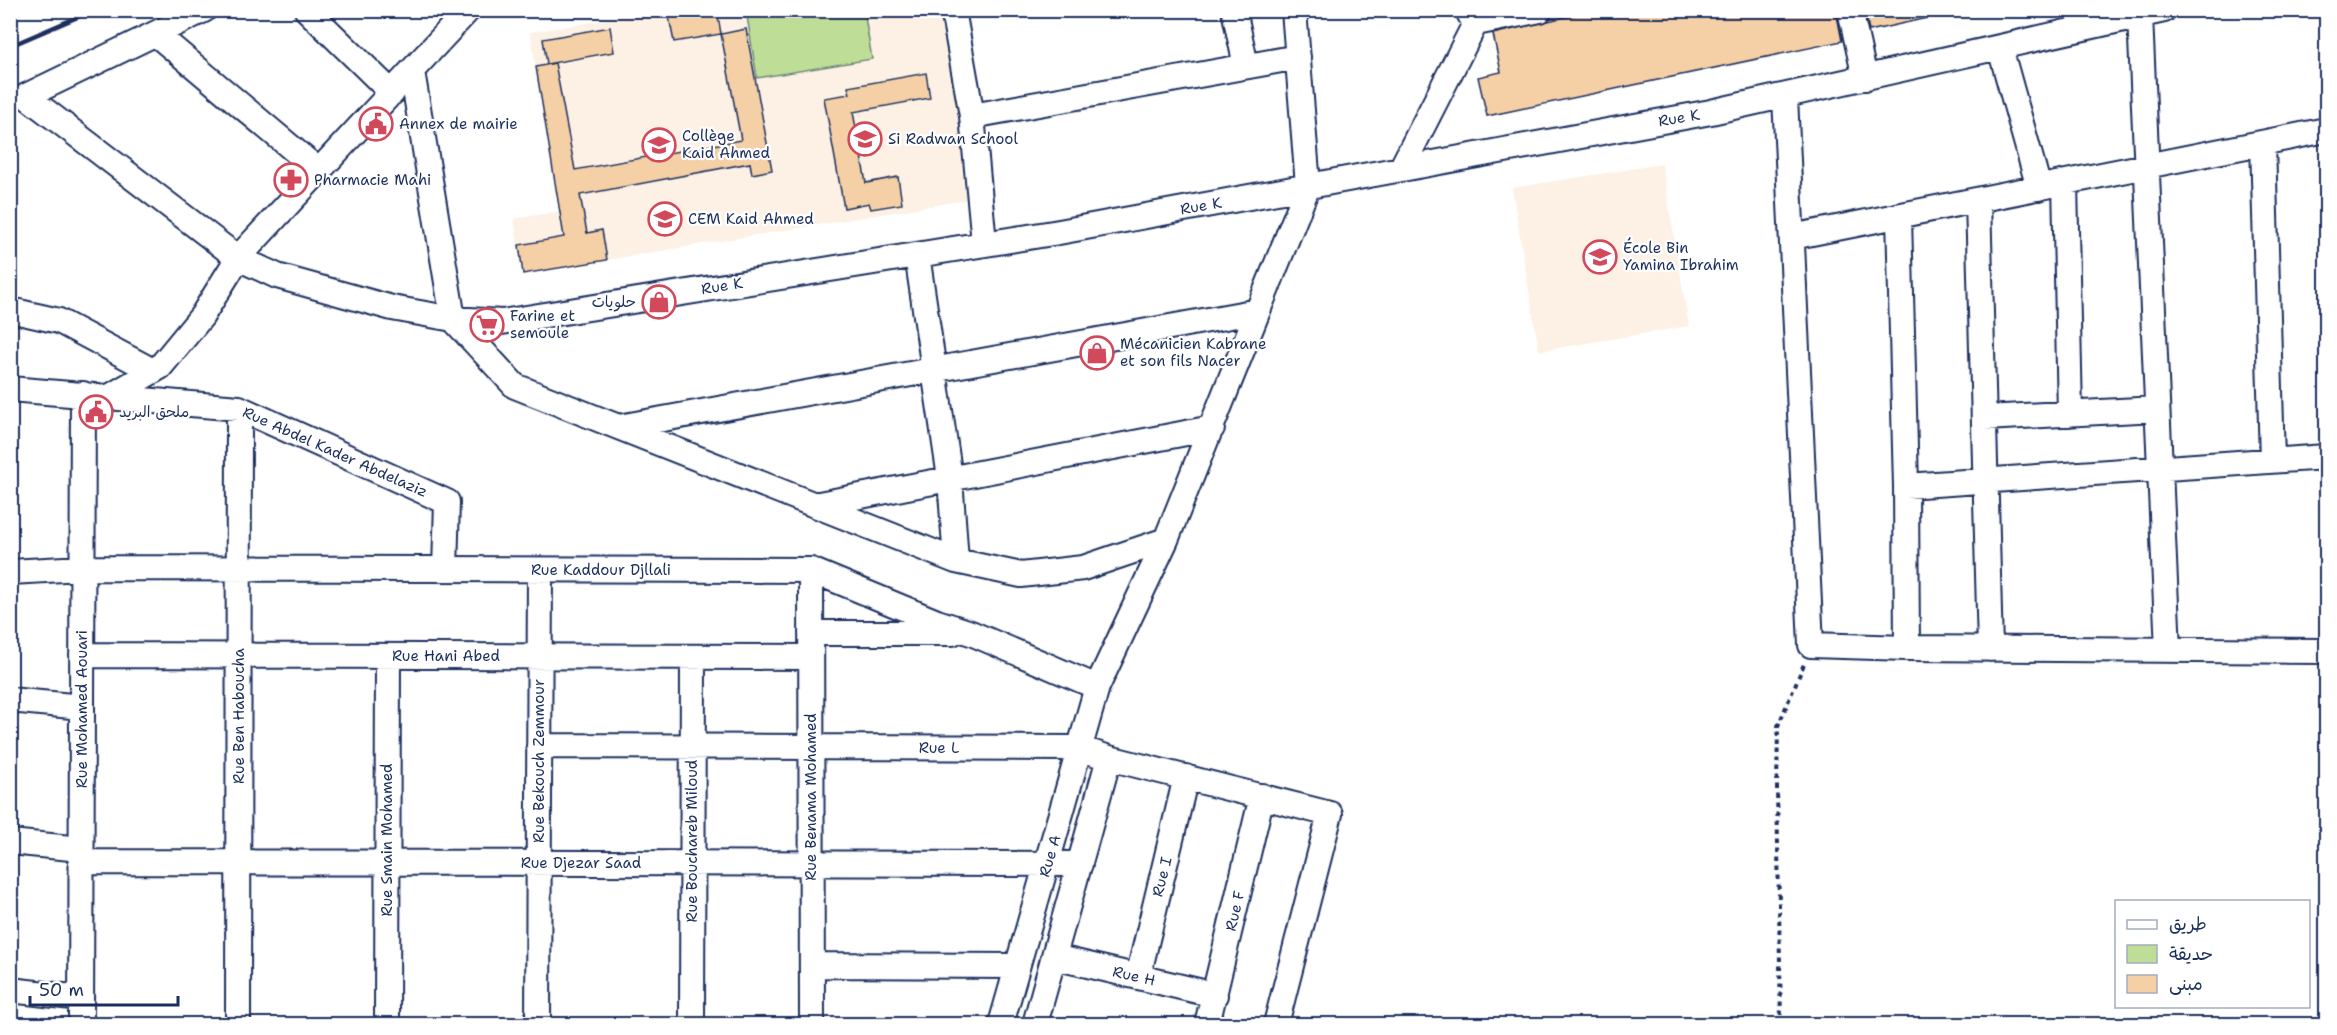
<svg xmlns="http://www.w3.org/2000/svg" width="2337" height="1035" viewBox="0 0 2337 1035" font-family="'Shantell Sans','Playpen Sans Arabic',sans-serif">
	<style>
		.built { fill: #fcf1e4 }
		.green { fill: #bedd96; stroke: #6c867a; stroke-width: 1.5 }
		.building { fill: #f5cfa5; stroke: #1b2f5e; stroke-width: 1.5 }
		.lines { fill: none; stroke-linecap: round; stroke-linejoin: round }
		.street-casing { stroke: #1b2f5e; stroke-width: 28 }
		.path { stroke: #1b2f5e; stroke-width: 4; stroke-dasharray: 4.5 4.5; stroke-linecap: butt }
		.street { stroke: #fff; stroke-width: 24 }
		.rail { stroke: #1b2f5e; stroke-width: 4.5 }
		.labels { text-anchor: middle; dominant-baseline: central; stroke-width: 4.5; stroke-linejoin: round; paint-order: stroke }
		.street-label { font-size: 15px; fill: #1b2f5e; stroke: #fff }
		.poi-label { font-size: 15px; fill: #1b2f5e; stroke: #fff; text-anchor: start }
	</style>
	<rect width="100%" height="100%" fill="#fff"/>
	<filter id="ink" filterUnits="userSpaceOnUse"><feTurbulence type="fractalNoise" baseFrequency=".0167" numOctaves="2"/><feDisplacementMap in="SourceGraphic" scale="12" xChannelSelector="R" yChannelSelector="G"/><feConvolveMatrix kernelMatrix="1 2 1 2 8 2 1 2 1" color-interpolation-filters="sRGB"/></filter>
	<g filter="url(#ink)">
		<path class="built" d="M 662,11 L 941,11 L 972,199 L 523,274 L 514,219 L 560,211 L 530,32 Z
			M 1662,164 L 1689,326 L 1539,351 L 1512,188 Z"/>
		<path class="green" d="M 778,11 L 864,11 L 872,59 L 757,78 L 747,16 Z"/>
		<path class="building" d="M 704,10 L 717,10 L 721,34 L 674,42 L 669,17 Z
			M 1595,10 L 1836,10 L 1842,41 L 1487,116 L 1478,77 L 1501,72 L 1493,34 Z
			M 1865,10 L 1931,10 L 1932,17 L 1869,31 Z
			M 610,27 L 614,52 L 547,64 L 543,39 Z
			M 746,29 L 772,170 L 752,174 L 750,163 L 580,195 L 587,233 L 602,230 L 607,260 L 523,274 L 519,245 L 564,237 L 536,67 L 555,63 L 575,170 L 741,140 L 721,34 Z
			M 926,73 L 930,98 L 853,112 L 866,183 L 898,177 L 902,204 L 871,209 L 869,203 L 844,208 L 824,98 L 850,94 L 848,87 Z"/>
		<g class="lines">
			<defs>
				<path id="street" d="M 204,10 L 26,96 L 238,258 L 277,276 L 392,308 L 453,319 L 502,322 L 1059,232 L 1711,112 L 2164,10
					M 307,10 L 392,93
					M 953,10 L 972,116 L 984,243
					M 1234,10 L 1246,66
					M 1850,10 L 1865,78
					M 1470,15 L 1476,23 L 1540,10
					M 2140,16 L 2168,650
					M 156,34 L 319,171
					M 2000,48 L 2039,188
					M 412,71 L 453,319 L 515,386 L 956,561 L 1021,575 L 1083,568 L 1166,540 L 1308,186 L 1294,10
					M 1785,97 L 1811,645 L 1907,648 L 2326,651
					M 972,116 L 1298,57
					M 2263,143 L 2272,460
					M 1401,169 L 1482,10
					M 2065,183 L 2070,414
					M 1978,200 L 1990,649
					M 1899,217 L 1906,486 L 1907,648
					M 1792,237 L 2326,130
					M 917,255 L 950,478 L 956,561
					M 10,310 L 59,321 L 153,371
					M 10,389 L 239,408 L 447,502 L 445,569
					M 109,397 L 160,367 L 202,316 L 238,258 L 468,10
					M 1985,418 L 2157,409
					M 619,427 L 1258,311
					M 1906,486 L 2326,457
					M 814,505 L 1212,428
					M 811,570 L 812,1024
					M 10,572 L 82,568 L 811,570 L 937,622 L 971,633 L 1097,687
					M 811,633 L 952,633
					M 82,655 L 811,657
					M 10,700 L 82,707
					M 539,746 L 1079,748 L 1109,758 L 1330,814 L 1276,1024
					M 10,842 L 81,849
					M 81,862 L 1080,864
					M 1054,957 L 1215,995
					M 812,965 L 1017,966
					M 1138,977 L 1186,777
					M 10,990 L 81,998
					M 81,1024 L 83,394
					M 238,1024 L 239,408
					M 387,1024 L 388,656
					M 538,1024 L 540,570
					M 692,1024 L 693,657
					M 1001,1024 L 1097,687 L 1166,540
					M 1035,1024 L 1109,758
					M 1207,1024 L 1262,796"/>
			</defs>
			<use href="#street" class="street-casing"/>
			<path class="path" d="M 1781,1024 L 1777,787 L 1778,726 L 1804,664"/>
			<use href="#street" class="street"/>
			<path class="rail" d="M 10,46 L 94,10"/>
		</g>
	</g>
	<defs>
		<symbol id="civic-ring" viewBox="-11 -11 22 22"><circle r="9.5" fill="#fff" stroke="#d1495b" stroke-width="1.5"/><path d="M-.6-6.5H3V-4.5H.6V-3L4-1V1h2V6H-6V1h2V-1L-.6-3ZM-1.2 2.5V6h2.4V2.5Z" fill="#d1495b"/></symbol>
		<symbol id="school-ring" viewBox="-11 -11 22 22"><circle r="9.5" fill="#fff" stroke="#d1495b" stroke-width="1.5"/><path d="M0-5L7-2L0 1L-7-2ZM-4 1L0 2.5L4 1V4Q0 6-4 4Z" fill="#d1495b"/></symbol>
		<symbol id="pharmacy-ring" viewBox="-11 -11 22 22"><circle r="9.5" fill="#fff" stroke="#d1495b" stroke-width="1.5"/><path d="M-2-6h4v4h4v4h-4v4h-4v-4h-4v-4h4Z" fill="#d1495b"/></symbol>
		<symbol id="shop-ring" viewBox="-11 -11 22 22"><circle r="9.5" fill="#fff" stroke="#d1495b" stroke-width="1.5"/><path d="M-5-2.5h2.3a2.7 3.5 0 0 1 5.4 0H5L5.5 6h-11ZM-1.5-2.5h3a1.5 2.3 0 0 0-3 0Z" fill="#d1495b"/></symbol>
		<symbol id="supermarket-ring" viewBox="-11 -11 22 22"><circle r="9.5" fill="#fff" stroke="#d1495b" stroke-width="1.5"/><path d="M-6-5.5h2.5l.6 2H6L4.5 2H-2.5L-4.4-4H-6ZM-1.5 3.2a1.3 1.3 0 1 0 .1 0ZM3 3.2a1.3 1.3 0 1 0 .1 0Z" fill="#d1495b"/></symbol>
	</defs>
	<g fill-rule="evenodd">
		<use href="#civic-ring" x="357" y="105" width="38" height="38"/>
		<use href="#school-ring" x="846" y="120" width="38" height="38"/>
		<use href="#school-ring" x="640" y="126" width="38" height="38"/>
		<use href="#pharmacy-ring" x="272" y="161" width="38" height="38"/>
		<use href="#school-ring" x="646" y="200" width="38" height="38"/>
		<use href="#school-ring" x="1581" y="238" width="38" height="38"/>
		<use href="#shop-ring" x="640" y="283" width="38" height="38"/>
		<use href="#supermarket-ring" x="468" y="306" width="38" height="38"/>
		<use href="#shop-ring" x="1078" y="334" width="38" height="38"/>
		<use href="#civic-ring" x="77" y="393" width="38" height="38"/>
	</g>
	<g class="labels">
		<g class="street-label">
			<text transform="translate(1679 118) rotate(-10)">Rue K</text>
			<text transform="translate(1201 206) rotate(-10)">Rue K</text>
			<text transform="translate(722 286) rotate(-9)">Rue K</text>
			<text transform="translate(335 452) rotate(24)">Rue Abdel Kader Abdelaziz</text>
			<text x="601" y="570">Rue Kaddour Djllali</text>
			<text x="446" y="656">Rue Hani Abed</text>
			<text transform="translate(82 709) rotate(-90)">Rue Mohamed Aouari</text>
			<text transform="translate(239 716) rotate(-90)">Rue Ben Haboucha</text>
			<text x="939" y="748">Rue L</text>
			<text transform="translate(539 761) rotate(-90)">Rue Bekouch Zemmour</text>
			<text transform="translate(811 797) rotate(-90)">Rue Benama Mohamed</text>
			<text transform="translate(387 840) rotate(-90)">Rue Smain Mohamed</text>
			<text transform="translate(692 841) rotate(-90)">Rue Bouchareb Miloud</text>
			<text transform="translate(1050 856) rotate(-74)">Rue A</text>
			<text x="581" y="863">Rue Djezar Saad</text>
			<text transform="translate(1162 877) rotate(-76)">Rue I</text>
			<text transform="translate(1235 911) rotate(-77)">Rue F</text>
			<text transform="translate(1134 976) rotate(13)">Rue H</text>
		</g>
		<g class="poi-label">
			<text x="399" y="124">Annex de mairie</text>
			<text x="682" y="136">Collège<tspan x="682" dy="17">Kaid Ahmed</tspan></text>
			<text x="888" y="139">Si Radwan School</text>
			<text x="314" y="180">Pharmacie Mahi</text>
			<text x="688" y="219">CEM Kaid Ahmed</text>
			<text x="1623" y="248">École Bin<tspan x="1623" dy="17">Yamina Ibrahim</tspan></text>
			<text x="636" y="302" text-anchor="end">حلويات</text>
			<text x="510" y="316">Farine et<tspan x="510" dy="17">semoule</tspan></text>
			<text x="1120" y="344">Mécanicien Kabrane<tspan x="1120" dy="17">et son fils Nacer</tspan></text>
			<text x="119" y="412">ملحق البريد</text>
		</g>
	</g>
	<rect width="2337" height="1035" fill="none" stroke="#fff" stroke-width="36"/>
	<rect x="18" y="18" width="2301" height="999" fill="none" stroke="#1b2f5e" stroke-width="2" filter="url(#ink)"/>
	<rect x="2115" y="900" width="195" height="108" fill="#ffffff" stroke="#a4acbf" stroke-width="1.5"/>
	<rect x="2127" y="920" width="30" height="9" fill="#ffffff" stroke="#a4acbf" stroke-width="1.5"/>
	<text x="2169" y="930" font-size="18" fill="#1b2f5e">طريق</text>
	<rect x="2127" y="945" width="30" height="18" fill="#bedd96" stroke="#a4acbf" stroke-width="1.5"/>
	<text x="2169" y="960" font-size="18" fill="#1b2f5e">حديقة</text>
	<rect x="2127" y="975" width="30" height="18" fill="#f5cfa5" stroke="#a4acbf" stroke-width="1.5"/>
	<text x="2169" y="990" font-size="18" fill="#1b2f5e">مبنى</text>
	<path d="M30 996v9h148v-9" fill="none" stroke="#1b2f5e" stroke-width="3"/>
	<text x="39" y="996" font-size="18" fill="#1b2f5e" stroke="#ffffff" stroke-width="4.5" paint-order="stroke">50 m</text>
</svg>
